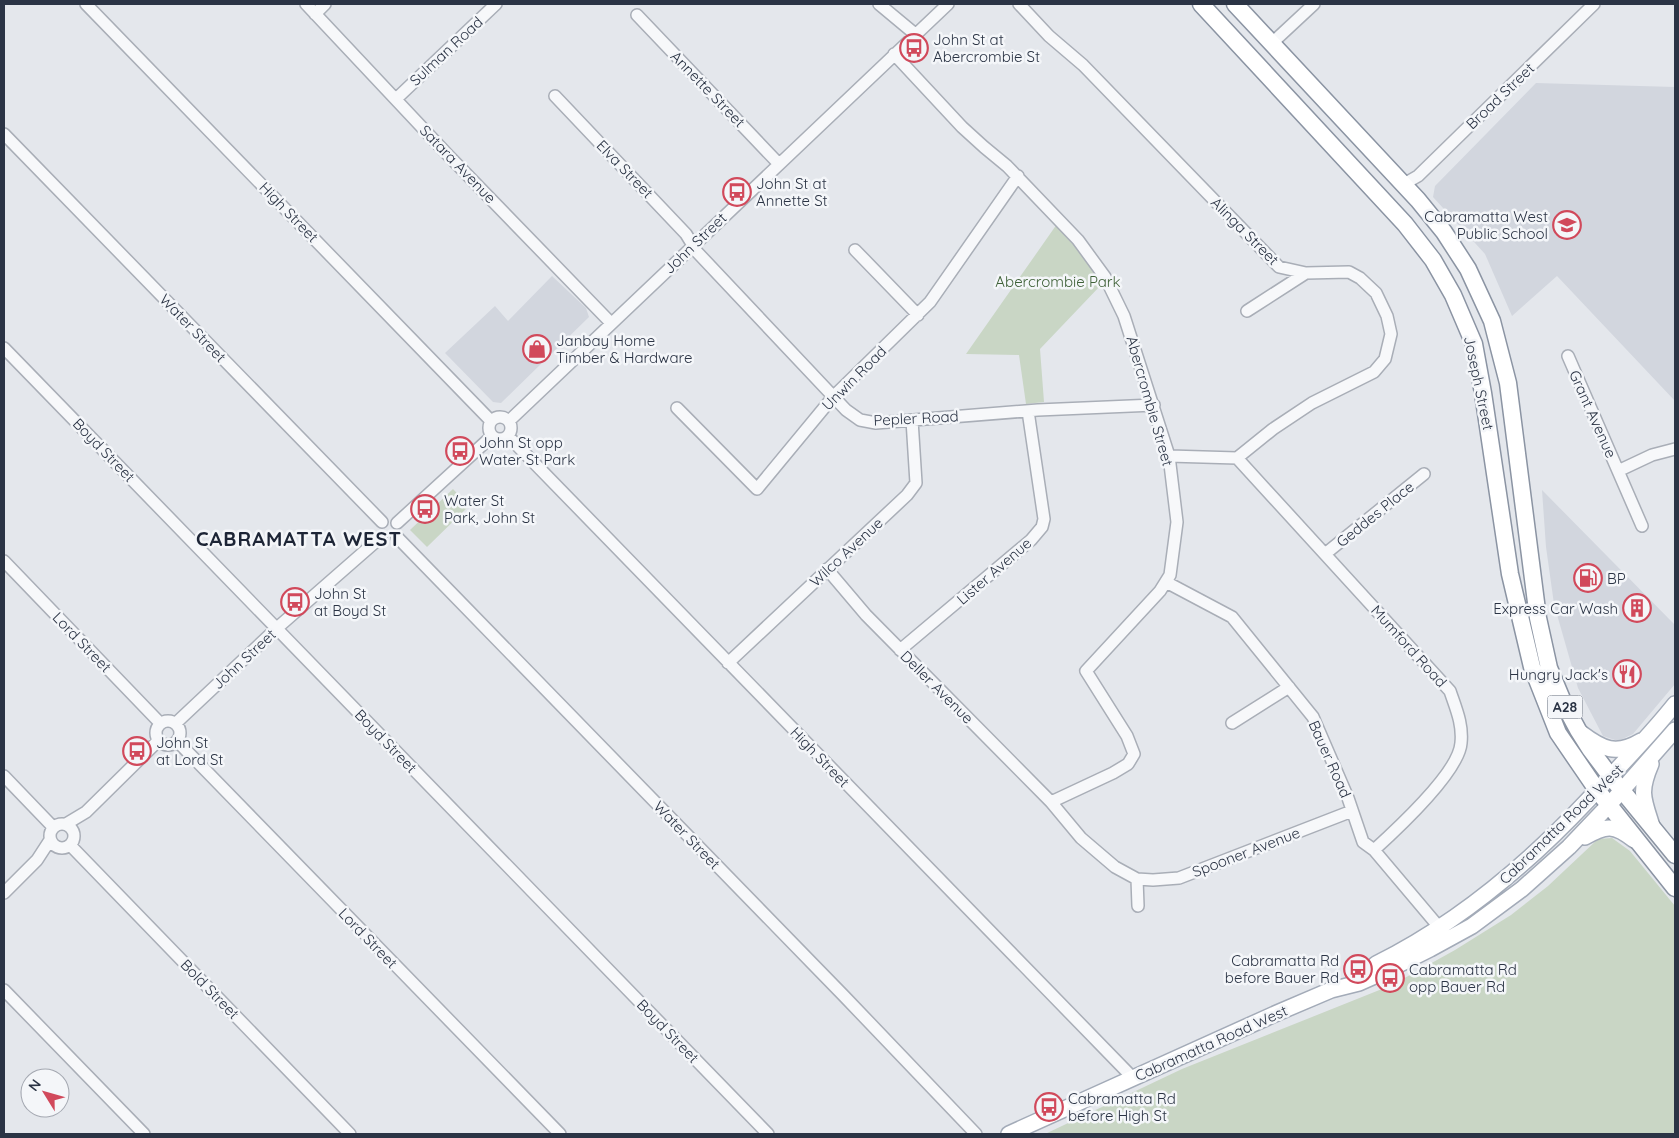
<svg xmlns="http://www.w3.org/2000/svg" width="1679" height="1138" viewBox="0 0 1679 1138" font-family="Quicksand,sans-serif">
	<style>
		.built { fill: #d2d6de }
		.green { fill: #c9d6c5 }
		.lines { fill: none; stroke-linecap: round; stroke-linejoin: round }
		.minor-casing { stroke: #a9aeb7; stroke-width: 14 }
		.major-casing { stroke: #a3abb8; stroke-width: 18 }
		.highway-casing { stroke: #8b94a3; stroke-width: 19 }
		.minor { stroke: #f7f8fa; stroke-width: 11 }
		.major { stroke: #fff; stroke-width: 15 }
		.highway { stroke: #fff; stroke-width: 16 }
		.labels { text-anchor: middle; dominant-baseline: central; stroke-width: 5; stroke-linejoin: round; paint-order: stroke }
		.shield { fill: #f4f6f9; stroke: #676e7b; stroke-width: 1 }
		.shield-label { font-size: 14px; font-weight: bold; fill: #2b3445 }
		.poi-label { font-size: 15px; fill: #2b3445; stroke: #f4f6f9; text-anchor: start }
		.street-label { font-size: 15px; fill: #2b3445; stroke: #f4f6f9 }
		.park-label { font-size: 15px; fill: #3f6138; stroke: #f4f6f9 }
		.district-label { font-size: 20px; font-weight: bold; letter-spacing: 1px; fill: #1d2536; stroke: #f4f6f9 }
	</style>
	<rect width="100%" height="100%" fill="#e4e7ec"/>
	<path class="built" d="M 1536,83 L 1675,87 L 1675,401 L 1557,276 L 1512,316 L 1485,254 L 1433,197 L 1435,186 Z
		M 552,276 L 586,308 L 589,317 L 501,403 L 493,402 L 445,353 L 495,306 L 508,321 Z
		M 1542,490 L 1675,625 L 1675,684 L 1633,734 L 1618,741 L 1603,736 L 1578,688 L 1554,604 L 1546,547 Z"/>
	<path class="green" d="M 1057,224 L 1086,260 L 1101,285 L 1040,349 L 1044,402 L 1026,404 L 1019,355 L 966,354 Z
		M 453,489 L 469,506 L 427,547 L 410,530 Z
		M 1612,838 L 1630,851 L 1675,906 L 1675,1134 L 1045,1134 L 1182,1069 L 1392,985 L 1455,950 L 1511,915 L 1548,886 L 1598,839 Z"/>
	<g class="lines">
		<defs>
			<path id="minor" d="M 86,4 L 491,421
				M 306,4 L 447,154 L 611,323
				M 879,4 L 915,34
				M 1019,4 L 1049,36 L 1083,65 L 1279,267 L 1306,273 L 1349,272 L 1360,278 L 1376,293 L 1387,316 L 1391,334 L 1385,359 L 1374,372 L 1312,403 L 1273,429 L 1237,458 L 1169,456
				M 315,14 L 325,4
				M 637,15 L 779,164
				M 1271,44 L 1314,4
				M 894,54 L 962,127 L 984,147 L 1007,166 L 1078,240 L 1105,277 L 1124,316 L 1169,456 L 1177,522 L 1170,575 L 1160,591 L 1086,671 L 1127,736 L 1134,754 L 1128,764 L 1113,773 L 1051,802
				M 555,96 L 686,234 L 697,252 L 846,410 L 860,420 L 876,423 L 1038,410 L 1154,405
				M 396,99 L 496,4
				M 4,134 L 382,522
				M 1404,184 L 1418,176 L 1594,4
				M 855,250 L 918,315
				M 1247,311 L 1306,273
				M 4,348 L 768,1134
				M 1568,356 L 1642,526
				M 677,408 L 757,489 L 833,397 L 930,302 L 1018,176
				M489 428a11 11 0 1 1 22 0a11 11 0 1 1-22 0Z
				M 509,421 L 948,4
				M 508,436 L 1133,1078
				M 1237,458 L 1450,691 C 1456,709 1463,724 1461,743 C 1459,772 1396,830 1374,850
				M 1618,471 L 1652,455 L 1675,449
				M 397,523 L 491,437
				M 397,537 L 844,996 L 976,1134
				M 1325,554 L 1424,474
				M 4,561 L 160,723
				M 827,569 L 866,615 L 1051,802 L 1081,838 L 1115,867 L 1137,879 L 1138,906
				M 1166,582 L 1232,617 L 1313,717 L 1348,798 L 1363,842 L 1374,850 L 1444,933
				M 900,650 L 1031,540 L 1042,527 L 1044,519 L 1028,411
				M 728,663 L 907,495 L 916,483 L 912,420
				M156 733a12 12 0 1 1 24 0a12 12 0 1 1-24 0Z
				M 176,723 L 277,628 L 381,537
				M 1232,723 L 1289,687
				M 177,741 L 560,1134
				M 4,776 L 53,827
				M50 836a12 12 0 1 1 24 0a12 12 0 1 1-24 0Z
				M 66,824 L 86,812 L 158,741
				M 70,845 L 350,1134
				M 1137,879 L 1153,880 L 1179,878 L 1352,811
				M 4,893 L 37,860 L 50,840
				M 4,990 L 144,1134"/>
			<path id="major" d="M 1581,733 C 1602,749 1616,756 1641,741
				M 1651,764 C 1639,792 1643,798 1652,826
				M 1585,837 C 1606,825 1614,824 1634,840
				M 1376,964 C 1457,924 1526,866 1588,800 C 1618,768 1648,738 1675,704
				M 1009,1134 L 1277,1013 L 1331,990 L 1359,983 L 1386,971 L 1430,949 L 1472,926 L 1522,889 L 1569,847 L 1609,805 L 1675,730"/>
			<path id="highway" d="M 1201,4 L 1405,224 L 1433,260 L 1453,295 L 1474,344 L 1483,393 L 1510,574 L 1532,667 L 1558,733 L 1597,790 L 1675,888
				M 1235,4 L 1418,200 L 1444,232 L 1468,269 L 1492,321 L 1508,383 L 1538,618 L 1549,668 L 1564,704 L 1578,730 L 1590,749 L 1611,777 L 1675,855"/>
		</defs>
		<use href="#minor" class="minor-casing"/>
		<use href="#major" class="major-casing"/>
		<use href="#highway" class="highway-casing"/>
		<use href="#minor" class="minor"/>
		<use href="#major" class="major"/>
		<use href="#highway" class="highway"/>
	</g>
	<defs>
		<symbol id="bus-ring" viewBox="-11 -11 22 22"><circle r="9.5" fill="#f4f6f9" stroke="#d1495b" stroke-width="1.5"/><path d="M-5-6H5V4H4V6H2V4H-2V6H-4V4H-5ZM-3.5-4V0h7V-4ZM-3.5 1.2v1.5H-2V1.2ZM2 1.2v1.5H3.5V1.2Z" fill="#d1495b"/></symbol>
		<symbol id="school-ring" viewBox="-11 -11 22 22"><circle r="9.5" fill="#f4f6f9" stroke="#d1495b" stroke-width="1.5"/><path d="M0-5L7-2L0 1L-7-2ZM-4 1L0 2.5L4 1V4Q0 6-4 4Z" fill="#d1495b"/></symbol>
		<symbol id="shop-ring" viewBox="-11 -11 22 22"><circle r="9.5" fill="#f4f6f9" stroke="#d1495b" stroke-width="1.5"/><path d="M-5-2.5h2.3a2.7 3.5 0 0 1 5.4 0H5L5.5 6h-11ZM-1.5-2.5h3a1.5 2.3 0 0 0-3 0Z" fill="#d1495b"/></symbol>
		<symbol id="fuel-ring" viewBox="-11 -11 22 22"><circle r="9.5" fill="#f4f6f9" stroke="#d1495b" stroke-width="1.5"/><path d="M-5.5-6h7V0h2V4h1.3V-2.5L3-4.5l.8-.8L6-3V5H2.5V1h-1V6h-7ZM-4.2-4.7v3.2H.2V-4.7Z" fill="#d1495b"/></symbol>
		<symbol id="building-ring" viewBox="-11 -11 22 22"><circle r="9.5" fill="#f4f6f9" stroke="#d1495b" stroke-width="1.5"/><path d="M-4-6H4V6H1V3H-1V6H-4ZM-2.5-4.3h1.7v1.8h-1.7ZM.8-4.3h1.7v1.8H.8ZM-2.5-1h1.7V.8h-1.7ZM.8-1h1.7V.8H.8Z" fill="#d1495b"/></symbol>
		<symbol id="restaurant-ring" viewBox="-11 -11 22 22"><circle r="9.5" fill="#f4f6f9" stroke="#d1495b" stroke-width="1.5"/><path d="M-5-6h1v4h1v-4h1v4h1v-4h1v5L-1.5 .5V6h-2V.5L-5-1ZM5-6V6H3V1.5H1.5Q1.5-4 5-6Z" fill="#d1495b"/></symbol>
	</defs>
	<g fill-rule="evenodd">
		<use href="#bus-ring" x="898" y="32" width="32" height="32"/>
		<use href="#bus-ring" x="721" y="176" width="32" height="32"/>
		<use href="#school-ring" x="1551" y="209" width="32" height="32"/>
		<use href="#shop-ring" x="521" y="333" width="32" height="32"/>
		<use href="#bus-ring" x="444" y="435" width="32" height="32"/>
		<use href="#bus-ring" x="409" y="493" width="32" height="32"/>
		<use href="#fuel-ring" x="1572" y="562" width="32" height="32"/>
		<use href="#bus-ring" x="279" y="586" width="32" height="32"/>
		<use href="#building-ring" x="1621" y="592" width="32" height="32"/>
		<use href="#restaurant-ring" x="1611" y="658" width="32" height="32"/>
		<use href="#bus-ring" x="121" y="735" width="32" height="32"/>
		<use href="#bus-ring" x="1342" y="953" width="32" height="32"/>
		<use href="#bus-ring" x="1374" y="962" width="32" height="32"/>
		<use href="#bus-ring" x="1033" y="1091" width="32" height="32"/>
	</g>
	<g class="labels">
		<rect class="shield" x="1547.5" y="695.5" width="35" height="23" rx="4"/>
		<g class="shield-label">
			<text x="1565" y="707">A28</text>
		</g>
		<g class="poi-label">
			<text x="933" y="39">John St at<tspan x="933" dy="17">Abercrombie St</tspan></text>
			<text x="756" y="183">John St at<tspan x="756" dy="17">Annette St</tspan></text>
			<text x="1548" y="216" text-anchor="end">Cabramatta West<tspan x="1548" dy="17">Public School</tspan></text>
			<text x="556" y="340">Janbay Home<tspan x="556" dy="17">Timber &amp; Hardware</tspan></text>
			<text x="479" y="442">John St opp<tspan x="479" dy="17">Water St Park</tspan></text>
			<text x="444" y="500">Water St<tspan x="444" dy="17">Park, John St</tspan></text>
			<text x="1607" y="578">BP</text>
			<text x="314" y="593">John St<tspan x="314" dy="17">at Boyd St</tspan></text>
			<text x="1618" y="608" text-anchor="end">Express Car Wash</text>
			<text x="1608" y="674" text-anchor="end">Hungry Jack's</text>
			<text x="156" y="742">John St<tspan x="156" dy="17">at Lord St</tspan></text>
			<text x="1339" y="960" text-anchor="end">Cabramatta Rd<tspan x="1339" dy="17">before Bauer Rd</tspan></text>
			<text x="1409" y="969">Cabramatta Rd<tspan x="1409" dy="17">opp Bauer Rd</tspan></text>
			<text x="1068" y="1098">Cabramatta Rd<tspan x="1068" dy="17">before High St</tspan></text>
		</g>
		<g class="street-label">
			<text transform="translate(446 51) rotate(-43)">Sulman Road</text>
			<text transform="translate(708 89) rotate(46)">Annette Street</text>
			<text transform="translate(1500 96) rotate(-44)">Broad Street</text>
			<text transform="translate(458 164) rotate(46)">Satara Avenue</text>
			<text transform="translate(625 169) rotate(46)">Elva Street</text>
			<text transform="translate(289 212) rotate(46)">High Street</text>
			<text transform="translate(1245 231) rotate(45)">Alinga Street</text>
			<text transform="translate(695 243) rotate(-44)">John Street</text>
			<text transform="translate(193 328) rotate(46)">Water Street</text>
			<text transform="translate(854 378) rotate(-45)">Unwin Road</text>
			<text transform="translate(1479 383) rotate(78)">Joseph Street</text>
			<text transform="translate(1150 401) rotate(74)">Abercrombie Street</text>
			<text transform="translate(1593 414) rotate(66)">Grant Avenue</text>
			<text transform="translate(916 418) rotate(-3)">Pepler Road</text>
			<text transform="translate(104 450) rotate(46)">Boyd Street</text>
			<text transform="translate(1375 514) rotate(-39)">Geddes Place</text>
			<text transform="translate(846 552) rotate(-43)">Wilco Avenue</text>
			<text transform="translate(994 571) rotate(-41)">Lister Avenue</text>
			<text transform="translate(82 642) rotate(46)">Lord Street</text>
			<text transform="translate(1409 646) rotate(48)">Mumford Road</text>
			<text transform="translate(244 659) rotate(-43)">John Street</text>
			<text transform="translate(937 687) rotate(45)">Deller Avenue</text>
			<text transform="translate(386 741) rotate(46)">Boyd Street</text>
			<text transform="translate(820 757) rotate(46)">High Street</text>
			<text transform="translate(1330 759) rotate(66)">Bauer Road</text>
			<text transform="translate(1561 824) rotate(-44)">Cabramatta Road West</text>
			<text transform="translate(687 835) rotate(46)">Water Street</text>
			<text transform="translate(1246 852) rotate(-21)">Spooner Avenue</text>
			<text transform="translate(368 938) rotate(46)">Lord Street</text>
			<text transform="translate(210 989) rotate(46)">Bold Street</text>
			<text transform="translate(668 1031) rotate(46)">Boyd Street</text>
			<text transform="translate(1211 1043) rotate(-24)">Cabramatta Road West</text>
		</g>
		<g class="park-label">
			<text x="1058" y="281">Abercrombie Park</text>
		</g>
		<g class="district-label">
			<text x="299" y="538">CABRAMATTA WEST</text>
		</g>
	</g>
	<rect width="1679" height="1138" fill="none" stroke="#2b3445" stroke-width="10"/>
	<g transform="translate(45 1093) rotate(307)"><circle r="24" fill="#f4f6f9" stroke="#a4a8b1"/>
	<path d="M0-4L9 19L0 12L-9 19Z" fill="#d1495b"/>
	<text y="-8" font-size="14" font-weight="bold" text-anchor="middle" fill="#2b3445">N</text>
	</g>
</svg>
